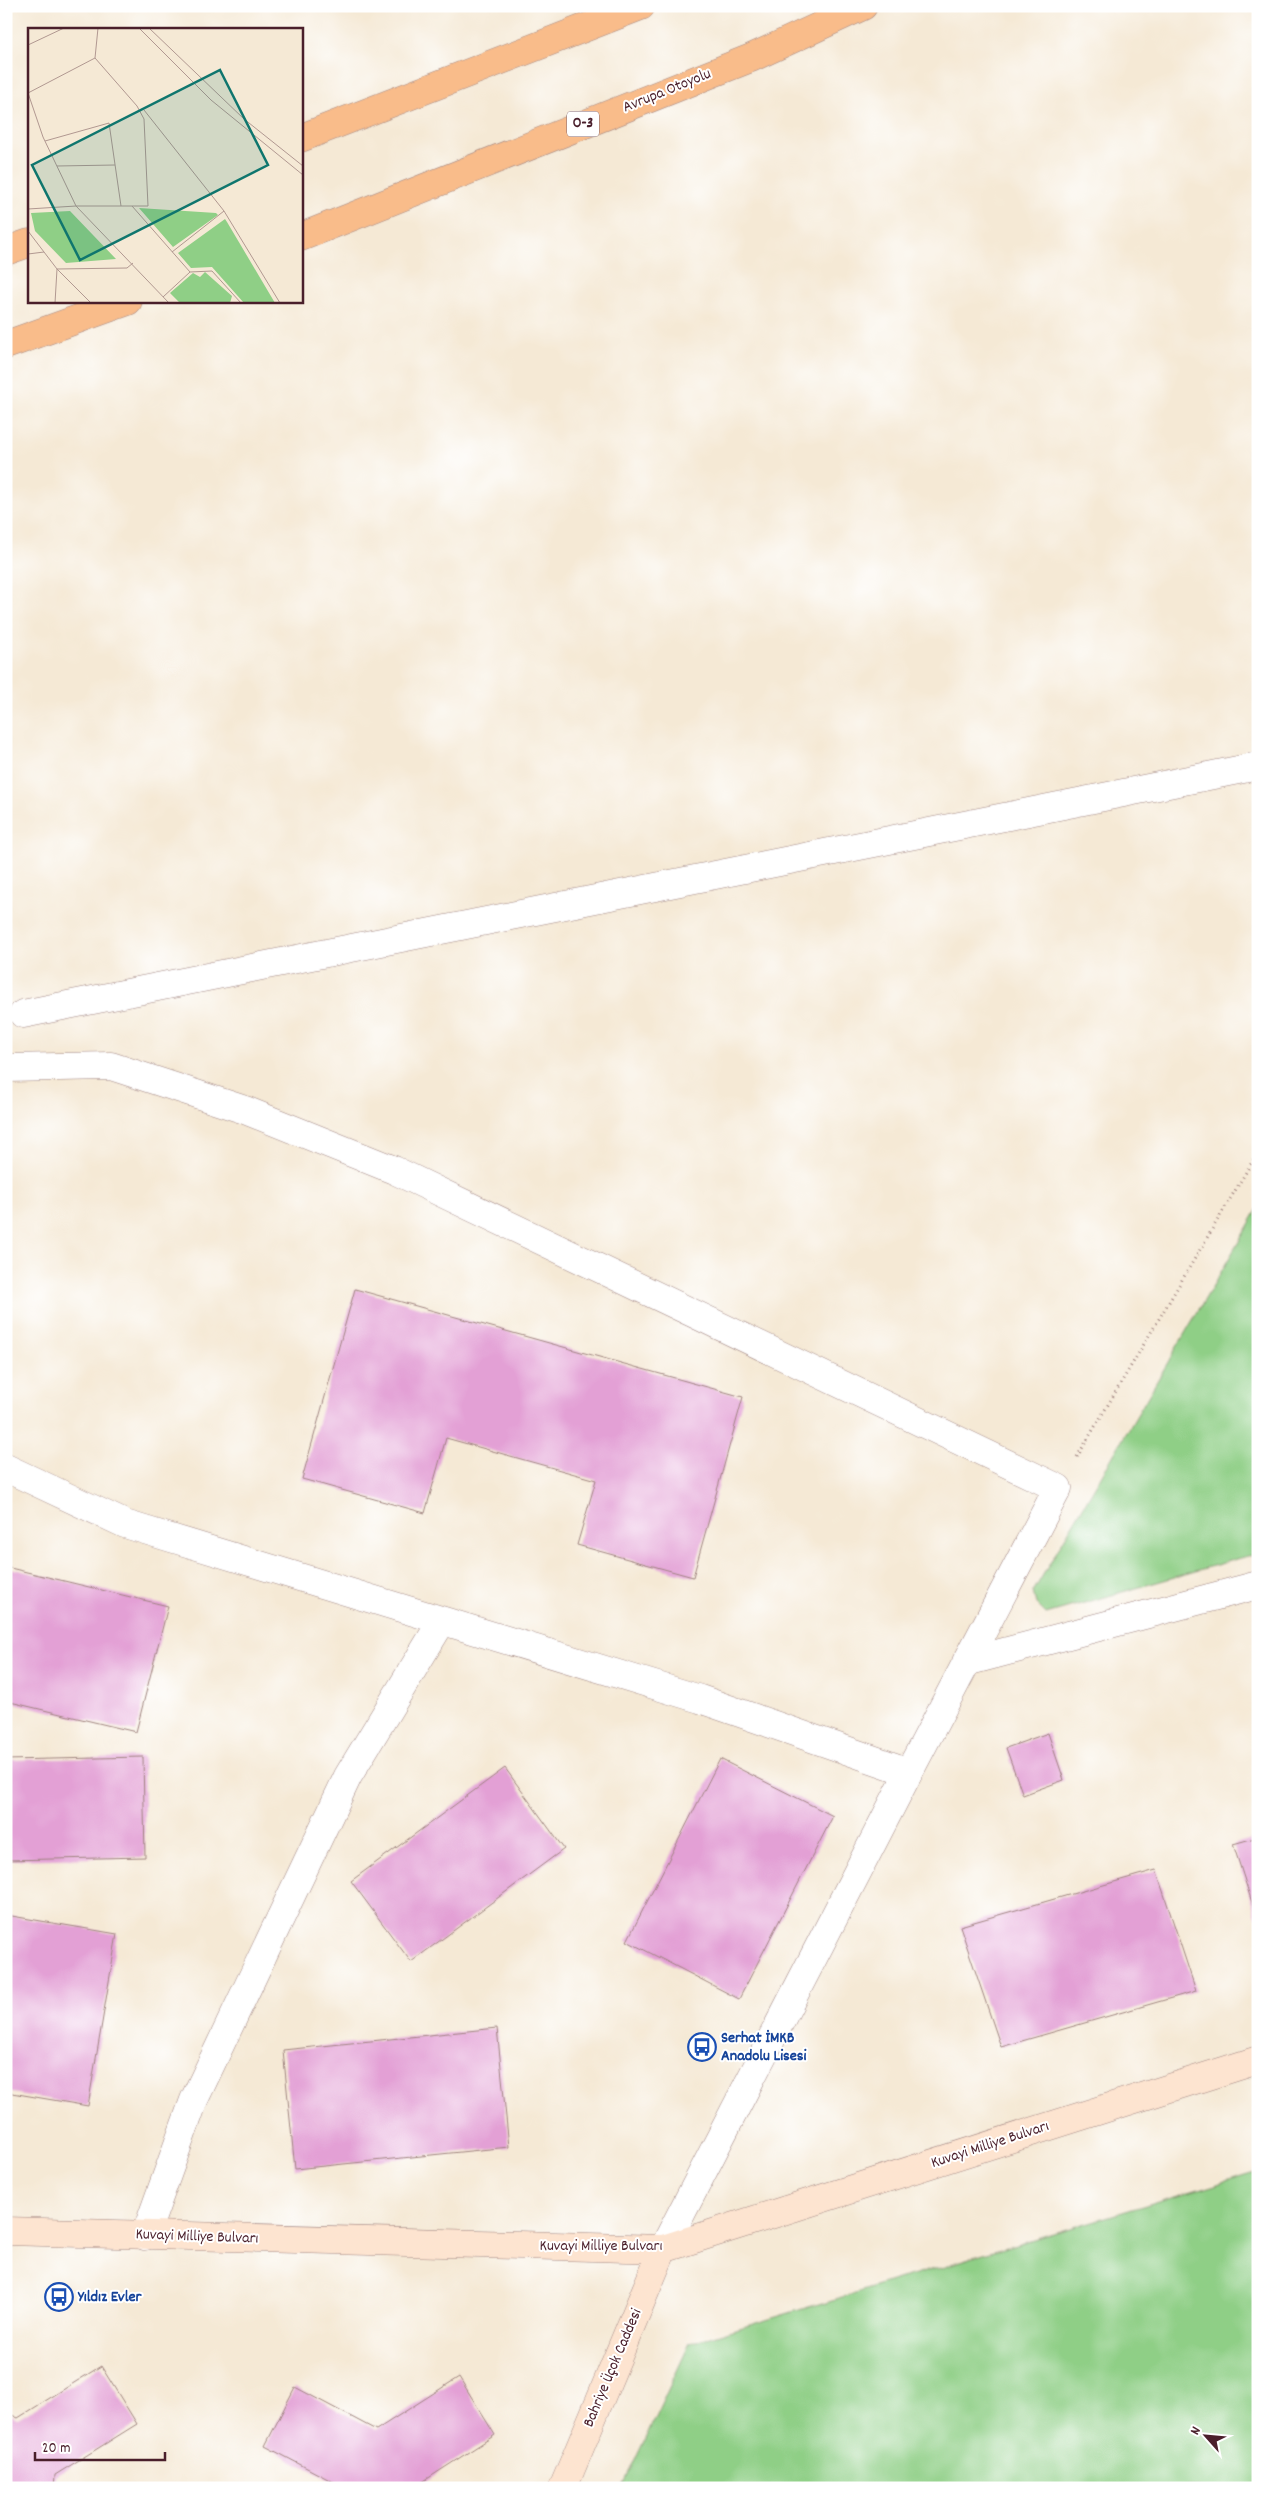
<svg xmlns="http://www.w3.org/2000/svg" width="1264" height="2494" viewBox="0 0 1264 2494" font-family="Dekko,sans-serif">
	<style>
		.green { fill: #8fcf86; stroke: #6c7758 }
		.building { fill: #e3a0d5 }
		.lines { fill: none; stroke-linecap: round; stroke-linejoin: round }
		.street-casing { stroke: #a08480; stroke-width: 29 }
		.secondary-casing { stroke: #a08480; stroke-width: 29 }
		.highway-casing { stroke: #a08480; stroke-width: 29 }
		.path { stroke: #a08480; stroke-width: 3; stroke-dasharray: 1 4; stroke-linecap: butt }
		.street { stroke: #fff; stroke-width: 28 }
		.secondary { stroke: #fde4d0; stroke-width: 28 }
		.highway { stroke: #f9bc8a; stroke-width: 28 }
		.labels { text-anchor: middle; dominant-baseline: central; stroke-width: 4; stroke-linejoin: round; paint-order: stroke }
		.shield { fill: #fff; stroke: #80626b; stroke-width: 1 }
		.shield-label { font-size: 15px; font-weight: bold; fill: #4a1f2b }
		.street-label { font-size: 16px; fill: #4a1f2b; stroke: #fff }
		.transit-label { font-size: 16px; font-weight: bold; fill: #164399; stroke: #fff; text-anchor: start }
		.inset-road { fill: none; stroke: #b19891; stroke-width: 1 }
		.view { fill: #0f766e; fill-opacity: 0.15; stroke: #0f766e; stroke-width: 2.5 }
		.inset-edge { fill: none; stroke: #4a1f2b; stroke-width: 2.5 }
	</style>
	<rect width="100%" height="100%" fill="#fff"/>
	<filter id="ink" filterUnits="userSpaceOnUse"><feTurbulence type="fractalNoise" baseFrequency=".02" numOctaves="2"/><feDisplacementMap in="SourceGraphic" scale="10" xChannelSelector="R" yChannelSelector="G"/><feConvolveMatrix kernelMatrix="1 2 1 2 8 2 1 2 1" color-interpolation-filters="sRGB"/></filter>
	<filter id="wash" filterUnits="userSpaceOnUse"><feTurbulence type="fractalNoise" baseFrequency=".0096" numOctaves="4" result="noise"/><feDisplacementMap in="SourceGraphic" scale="20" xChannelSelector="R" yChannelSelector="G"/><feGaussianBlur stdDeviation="1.12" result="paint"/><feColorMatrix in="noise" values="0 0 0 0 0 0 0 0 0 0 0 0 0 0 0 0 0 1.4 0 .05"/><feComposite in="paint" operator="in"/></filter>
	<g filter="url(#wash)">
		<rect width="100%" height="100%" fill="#f5e9d5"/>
		<path class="green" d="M 1258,1209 L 1258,1553 L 1046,1614 L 1036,1604 L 1033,1592 Z
			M 1258,2171 L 1258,2488 L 622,2488 L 690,2343 Z"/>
		<g id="blocks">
			<path class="building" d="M 355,1289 L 743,1397 L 693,1577 L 577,1545 L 596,1480 L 446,1438 L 425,1513 L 302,1479 Z
				M 6,1567 L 168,1606 L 136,1732 L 6,1701 Z
				M 1048,1733 L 1064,1780 L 1023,1795 L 1006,1748 Z
				M 143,1757 L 145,1857 L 6,1860 L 6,1760 Z
				M 720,1759 L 833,1816 L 739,1999 L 627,1941 Z
				M 505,1768 L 564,1849 L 411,1962 L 351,1881 Z
				M 1258,1837 L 1258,1918 L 1257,1918 L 1233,1844 Z
				M 1156,1870 L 1196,1991 L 1001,2047 L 960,1926 Z
				M 6,1915 L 117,1934 L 88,2106 L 6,2092 Z
				M 497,2028 L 509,2147 L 295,2169 L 283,2050 Z
				M 101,2366 L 137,2424 L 55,2475 L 54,2488 L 6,2488 L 6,2412 L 18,2418 Z
				M 459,2377 L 495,2435 L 413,2488 L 345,2488 L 265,2446 L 295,2387 L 376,2430 Z"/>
		</g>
	</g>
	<g filter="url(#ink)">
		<use href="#blocks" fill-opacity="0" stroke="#a08480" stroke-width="1"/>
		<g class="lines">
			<defs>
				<path id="street" d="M 23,1014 L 1258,766
					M 6,1068 L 111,1066 L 245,1110 L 394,1170 L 1058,1488 L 909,1772 L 663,2249
					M 6,1468 L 125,1524 L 700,1699 L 909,1772
					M 966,1662 L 1258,1585
					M 145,2236 L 194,2100 L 348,1776 L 442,1621"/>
				<path id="secondary" d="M 6,2231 L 663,2249 L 1258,2060
					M 563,2488 L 663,2249"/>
				<path id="highway" d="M 301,138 L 641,6
					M 301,237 L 751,58 L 863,6
					M 6,251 L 29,243
					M 6,345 L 128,301"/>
			</defs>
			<use href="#street" class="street-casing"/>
			<use href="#secondary" class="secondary-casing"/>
			<use href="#highway" class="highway-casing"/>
			<path class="path" d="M 1077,1457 L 1258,1152"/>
			<use href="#street" class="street"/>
			<use href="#secondary" class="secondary"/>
			<use href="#highway" class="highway"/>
		</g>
	</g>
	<defs>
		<symbol id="bus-ring" viewBox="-11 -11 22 22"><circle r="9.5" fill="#fff" stroke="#1a4fb4" stroke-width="1.5"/><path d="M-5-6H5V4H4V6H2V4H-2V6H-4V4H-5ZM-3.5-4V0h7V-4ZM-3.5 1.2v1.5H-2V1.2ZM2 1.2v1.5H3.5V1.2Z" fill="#1a4fb4"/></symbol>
	</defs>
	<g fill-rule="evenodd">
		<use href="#bus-ring" x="686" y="2031" width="32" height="32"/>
		<use href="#bus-ring" x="43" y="2281" width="32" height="32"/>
	</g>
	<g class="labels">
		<rect class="shield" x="567" y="111.5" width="32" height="25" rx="4"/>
		<g class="shield-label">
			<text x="583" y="124">O-3</text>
		</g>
		<g class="street-label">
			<text transform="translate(667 91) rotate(-22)">Avrupa Otoyolu</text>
			<text transform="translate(990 2145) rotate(-18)">Kuvayi Milliye Bulvarı</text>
			<text transform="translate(197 2237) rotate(2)">Kuvayi Milliye Bulvarı</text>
			<text x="601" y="2246">Kuvayi Milliye Bulvarı</text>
			<text transform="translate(613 2368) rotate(-67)">Bahriye Üçok Caddesi</text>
		</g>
		<g class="transit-label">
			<text x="721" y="2038">Serhat İMKB<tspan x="721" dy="18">Anadolu Lisesi</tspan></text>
			<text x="78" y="2297">Yıldız Evler</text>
		</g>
	</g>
	<g transform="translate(28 28)">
		<rect width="275" height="275" fill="#f5e9d5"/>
		<path d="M 111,180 L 188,185 L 190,187 L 145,219 ZM 42,183 L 88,231 L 38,235 L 7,203 L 3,185 ZM 197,191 L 199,194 L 247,275 L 216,275 L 184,239 L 163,240 L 150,225 ZM 177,244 L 204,268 L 202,275 L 152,275 L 142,265 L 165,245 L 172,249 Z" fill="#8fcf86"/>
		<path class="inset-road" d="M 111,0 L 183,72 L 275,147M 121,0 L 216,91 L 275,138M 0,17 L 36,0M 67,30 L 109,78 L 116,91 L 120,178 L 48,178 L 15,109 L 0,65 ZM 67,30 L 70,0M 116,82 L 196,183 L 252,275M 17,113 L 81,95 L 93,178M 29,138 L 87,137M 104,178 L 162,244 L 184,243 L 213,275M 0,181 L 48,178 L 141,275M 0,203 L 29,241 L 63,275M 144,224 L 196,183M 0,226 L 16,224M 135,269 L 162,244M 27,275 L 29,241 L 99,240 L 105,235"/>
		<path class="view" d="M 192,42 L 240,137 L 52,232 L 4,137 Z"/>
		<rect width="275" height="275" class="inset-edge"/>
	</g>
	<rect width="1264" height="2494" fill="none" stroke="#fff" stroke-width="25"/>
	<g transform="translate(1206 2436) rotate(297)" stroke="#ffffff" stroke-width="4" paint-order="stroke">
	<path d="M0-4L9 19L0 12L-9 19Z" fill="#4a1f2b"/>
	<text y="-8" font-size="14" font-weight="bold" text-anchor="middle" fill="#4a1f2b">N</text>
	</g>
	<path d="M35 2452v8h130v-8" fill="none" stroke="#4a1f2b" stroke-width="2.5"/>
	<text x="42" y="2452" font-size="15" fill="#4a1f2b" stroke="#ffffff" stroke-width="4" paint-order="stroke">20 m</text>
</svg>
